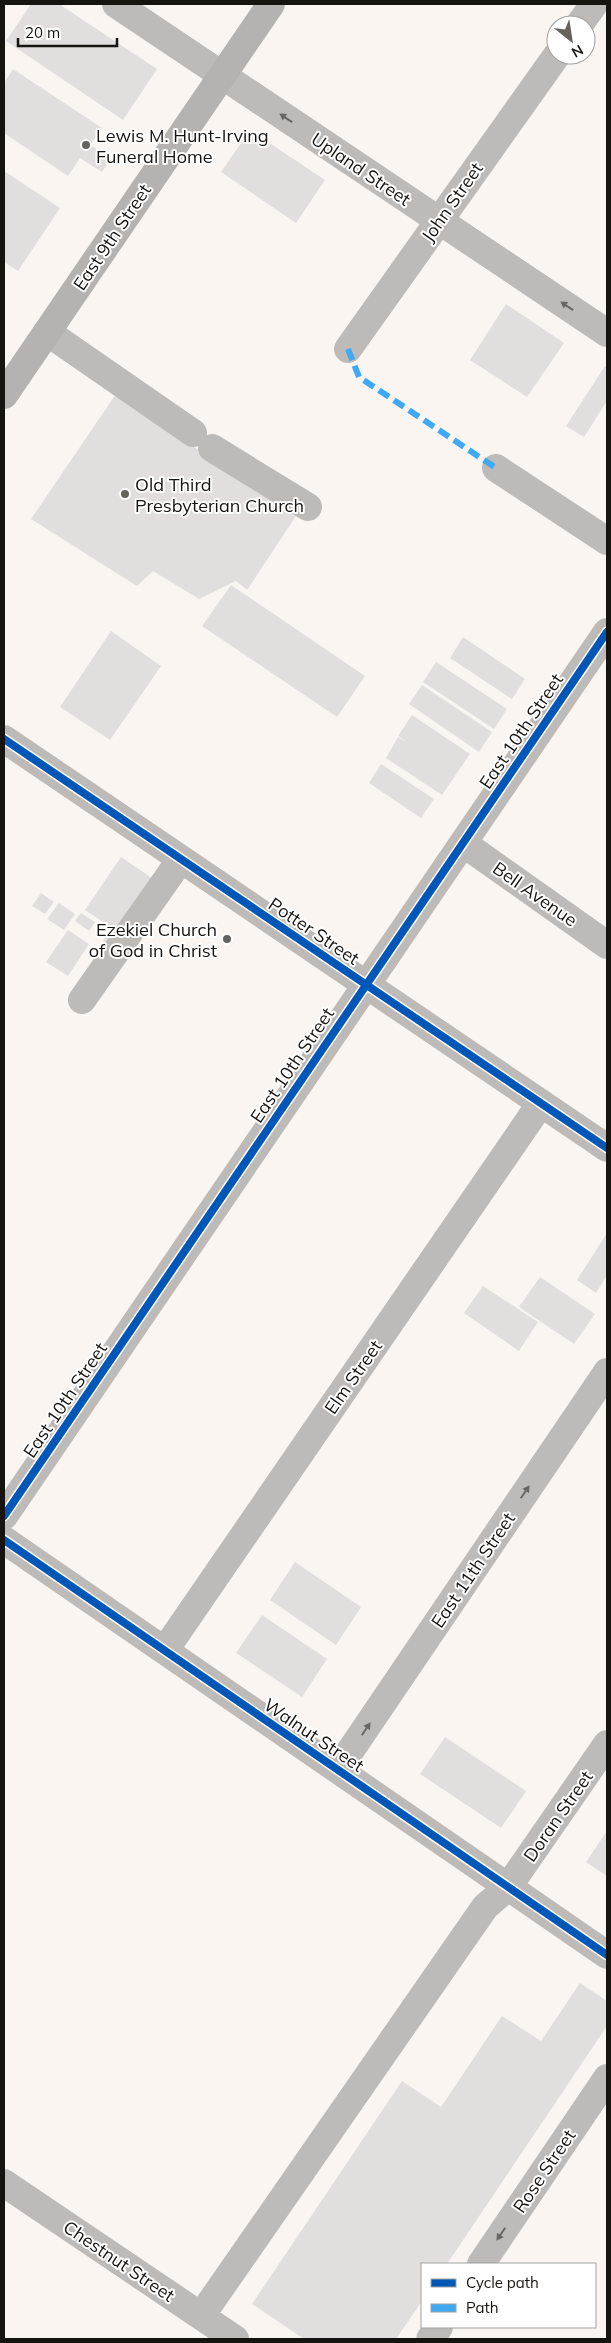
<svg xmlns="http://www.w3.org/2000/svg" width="611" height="2343" viewBox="0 0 611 2343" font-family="Mulish,sans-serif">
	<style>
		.building { fill: #e2dede }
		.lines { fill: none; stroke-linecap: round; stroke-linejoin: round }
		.minor { stroke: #bdbab8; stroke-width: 28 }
		.major { stroke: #b5b2af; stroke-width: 28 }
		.quiet { stroke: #3fa9f5; stroke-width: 6; stroke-dasharray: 12 6; stroke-linecap: butt }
		.cycleway-casing { stroke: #fff; stroke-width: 11 }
		.cycleway { stroke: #0057b8; stroke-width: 8 }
		.oneway { fill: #6a6664 }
		.poi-dot { fill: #66625e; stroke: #fff; stroke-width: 2 }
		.labels { text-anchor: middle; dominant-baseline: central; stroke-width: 4; stroke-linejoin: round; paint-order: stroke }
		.poi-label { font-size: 18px; fill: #17130f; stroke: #fff; text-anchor: start }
		.street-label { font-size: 18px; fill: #17130f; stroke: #fff }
	</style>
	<rect width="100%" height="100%" fill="#faf5f0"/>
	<path class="building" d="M 31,4 L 59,4 L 157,69 L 123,120 L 6,41 Z
		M 13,69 L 102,128 L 90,145 L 111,158 L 102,172 L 80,158 L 68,176 L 4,133 L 4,83 Z
		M 250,130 L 325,180 L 296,223 L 221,172 Z
		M 4,171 L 60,208 L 18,271 L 4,262 Z
		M 506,304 L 564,343 L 527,397 L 470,360 Z
		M 605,366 L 607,368 L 607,401 L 584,437 L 566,426 Z
		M 116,394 L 296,516 L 247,590 L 236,581 L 199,599 L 153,571 L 137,586 L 31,519 Z
		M 231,585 L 365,676 L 337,717 L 202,626 Z
		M 111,631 L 161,666 L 110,740 L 60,707 Z
		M 463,637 L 525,679 L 512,699 L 450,658 Z
		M 436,662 L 507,709 L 494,729 L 423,682 Z
		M 422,685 L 492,732 L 479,752 L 409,704 Z
		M 412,715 L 470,754 L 442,795 L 386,758 L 398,737 L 410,744 L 398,736 Z
		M 381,764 L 434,799 L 421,818 L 369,783 Z
		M 121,857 L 158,882 L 113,948 L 103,941 L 111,927 L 85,910 Z
		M 41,893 L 54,902 L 45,914 L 32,906 Z
		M 59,903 L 75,914 L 64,930 L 47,919 Z
		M 81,913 L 95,922 L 89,931 L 75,921 Z
		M 68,930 L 89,944 L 68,976 L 46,962 Z
		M 607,1233 L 607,1275 L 596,1293 L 577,1280 Z
		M 540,1277 L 595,1314 L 574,1344 L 519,1307 Z
		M 483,1286 L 538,1322 L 519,1351 L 464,1313 Z
		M 295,1562 L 361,1607 L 336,1645 L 270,1600 Z
		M 262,1615 L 327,1659 L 302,1697 L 236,1653 Z
		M 445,1737 L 526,1791 L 501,1828 L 420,1774 Z
		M 607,1831 L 607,1876 L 586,1862 Z
		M 580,1983 L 607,2001 L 607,2026 L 447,2264 L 422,2264 L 422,2301 L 396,2339 L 304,2339 L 252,2304 L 402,2081 L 441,2107 L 502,2016 L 541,2041 Z"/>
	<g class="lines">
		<path class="minor" d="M 116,4 L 607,333
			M 579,25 L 594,4
			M 47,332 L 193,433
			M 348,349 L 557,55
			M 212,448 L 308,507
			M 496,468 L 607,541
			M 4,739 L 607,1148
			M 463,843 L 607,945
			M 82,1000 L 181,859
			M 4,1516 L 607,632
			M 4,1540 L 607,1955
			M 165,1650 L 541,1103
			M 338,1769 L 607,1372
			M 4,2183 L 235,2339
			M 481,2264 L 607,2078
			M 201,2316 L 485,1907 L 508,1887 L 607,1744
			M 430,2339 L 439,2327"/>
		<path class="major" d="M 4,395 L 271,4"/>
		<path class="quiet" d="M 348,349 L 359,377 L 496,468"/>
		<defs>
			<path id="cycleway" d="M 4,739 L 607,1148
				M 4,1516 L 607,632
				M 4,1540 L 607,1955"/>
		</defs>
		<use href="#cycleway" class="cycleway-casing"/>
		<use href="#cycleway" class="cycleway"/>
	</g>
	<defs><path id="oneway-solid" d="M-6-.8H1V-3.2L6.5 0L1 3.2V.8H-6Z" transform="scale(1.25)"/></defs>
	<g class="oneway">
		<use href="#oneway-solid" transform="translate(286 118) rotate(-146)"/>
		<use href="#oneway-solid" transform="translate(567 306) rotate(-146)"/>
		<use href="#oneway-solid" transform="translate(525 1492) rotate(-56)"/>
		<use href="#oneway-solid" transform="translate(366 1729) rotate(-56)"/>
		<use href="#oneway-solid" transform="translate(501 2234) rotate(124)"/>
	</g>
	<g class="poi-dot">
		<circle cx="86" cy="145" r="5"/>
		<circle cx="125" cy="494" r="5"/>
		<circle cx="227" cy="939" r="5"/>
	</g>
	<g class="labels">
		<g class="poi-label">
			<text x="96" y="135">Lewis M. Hunt-Irving<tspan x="96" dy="21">Funeral Home</tspan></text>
			<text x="135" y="484">Old Third<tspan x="135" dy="21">Presbyterian Church</tspan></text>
			<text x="217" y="929" text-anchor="end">Ezekiel Church<tspan x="217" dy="21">of God in Christ</tspan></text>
		</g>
		<g class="street-label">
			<text transform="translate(361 169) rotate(34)">Upland Street</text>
			<text transform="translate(452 202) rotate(-55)">John Street</text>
			<text transform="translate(112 237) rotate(-56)">East 9th Street</text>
			<text transform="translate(521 731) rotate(-56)">East 10th Street</text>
			<text transform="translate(535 894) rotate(35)">Bell Avenue</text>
			<text transform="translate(314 931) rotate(34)">Potter Street</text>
			<text transform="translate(292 1065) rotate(-56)">East 10th Street</text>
			<text transform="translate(353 1377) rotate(-55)">Elm Street</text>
			<text transform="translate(65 1400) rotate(-56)">East 10th Street</text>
			<text transform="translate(473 1570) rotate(-56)">East 11th Street</text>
			<text transform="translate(314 1735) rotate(34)">Walnut Street</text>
			<text transform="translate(558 1816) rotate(-55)">Doran Street</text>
			<text transform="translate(544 2171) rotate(-56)">Rose Street</text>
			<text transform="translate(119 2261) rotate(34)">Chestnut Street</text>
		</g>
	</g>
	<rect width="611" height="2343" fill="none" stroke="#17130f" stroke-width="10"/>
	<rect x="421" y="2263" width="175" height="65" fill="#ffffff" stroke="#a2a19f"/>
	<rect x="431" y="2279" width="25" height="8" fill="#0057b8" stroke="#a2a19f"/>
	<text x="466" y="2288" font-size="15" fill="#17130f">Cycle path</text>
	<rect x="431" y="2304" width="25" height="8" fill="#3fa9f5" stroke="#a2a19f"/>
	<text x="466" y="2313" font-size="15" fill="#17130f">Path</text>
	<g transform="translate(571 40) rotate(150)"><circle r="24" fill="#ffffff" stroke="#a2a19f"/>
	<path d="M0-4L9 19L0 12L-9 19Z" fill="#66625e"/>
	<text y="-8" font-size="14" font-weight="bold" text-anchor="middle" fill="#17130f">N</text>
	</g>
	<path d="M18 38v8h99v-8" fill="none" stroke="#17130f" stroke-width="2.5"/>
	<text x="25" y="38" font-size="15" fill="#17130f" stroke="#ffffff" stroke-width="4" paint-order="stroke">20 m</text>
</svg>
